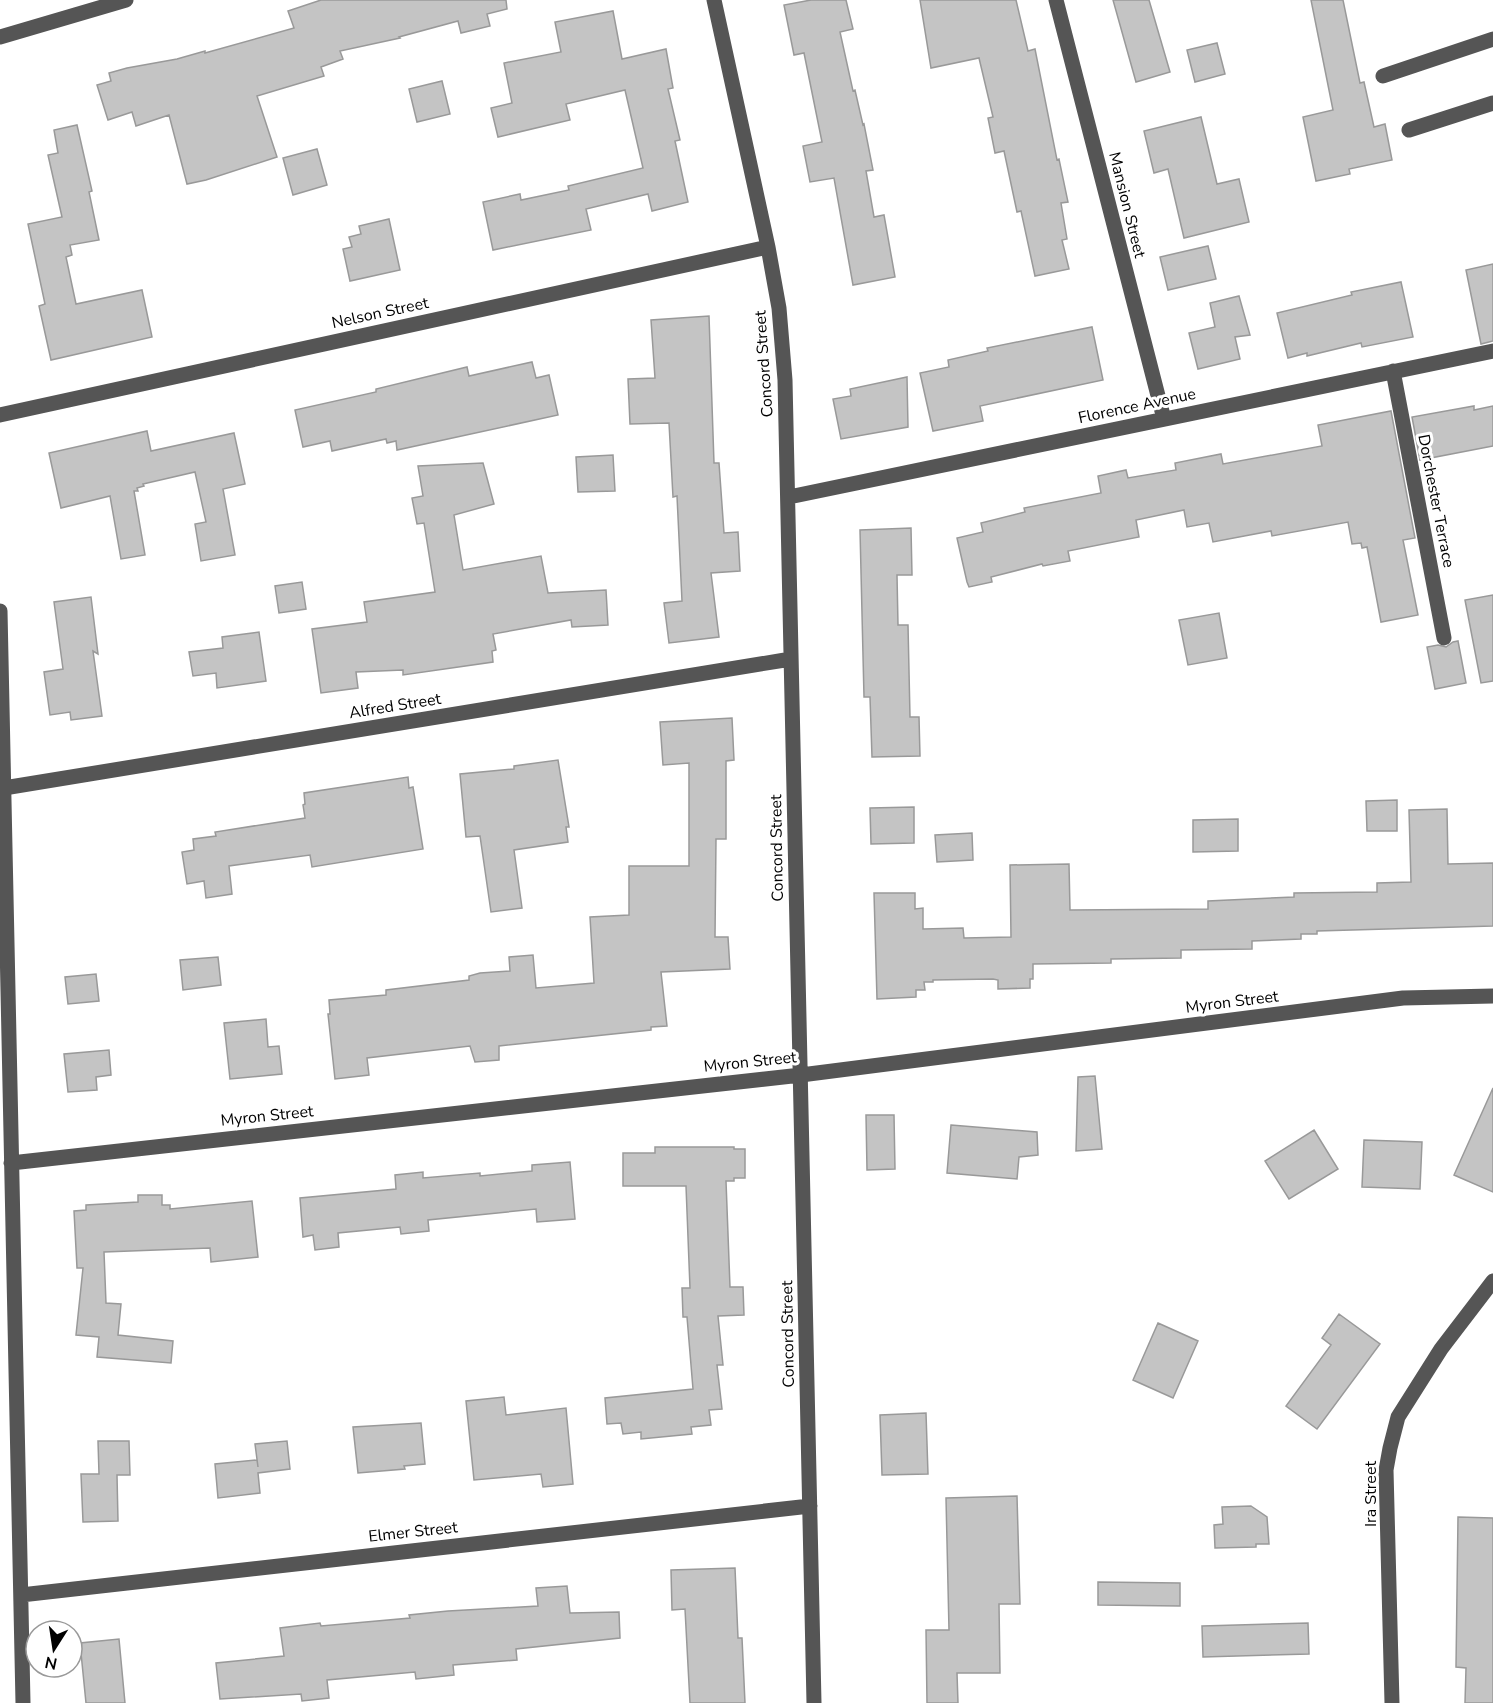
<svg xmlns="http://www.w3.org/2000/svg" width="1493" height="1703" viewBox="0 0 1493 1703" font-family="'Nunito Sans',sans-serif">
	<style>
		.building { fill: #c4c4c4; stroke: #999; stroke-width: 1.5 }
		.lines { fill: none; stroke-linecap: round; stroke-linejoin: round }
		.minor { stroke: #555; stroke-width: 15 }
		.labels { text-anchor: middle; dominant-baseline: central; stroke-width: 6; stroke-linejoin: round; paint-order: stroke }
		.street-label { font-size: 16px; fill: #000; stroke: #fff }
	</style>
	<rect width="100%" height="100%" fill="#fff"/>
	<path class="building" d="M 321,0 L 506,0 L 507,9 L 487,14 L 490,26 L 461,33 L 458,21 L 399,37 L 400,38 L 340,51 L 343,59 L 321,67 L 324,76 L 257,96 L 277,157 L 206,180 L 187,184 L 169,115 L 136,126 L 132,112 L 108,120 L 97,85 L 111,81 L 109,73 L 127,68 L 177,59 L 205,51 L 205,53 L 294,28 L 288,11 Z
		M 811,0 L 846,0 L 853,29 L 840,32 L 853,91 L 855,90 L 863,125 L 864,124 L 873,170 L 866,171 L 874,217 L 884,215 L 895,277 L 853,285 L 834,178 L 810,182 L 803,146 L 822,142 L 804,53 L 794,55 L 784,5 Z
		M 920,0 L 1016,0 L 1028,51 L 1035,49 L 1057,160 L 1059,159 L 1068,202 L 1061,203 L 1067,239 L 1062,240 L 1069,269 L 1035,276 L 1021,211 L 1017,212 L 1004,151 L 995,153 L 988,118 L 993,117 L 979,58 L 931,68 Z
		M 1113,0 L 1149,0 L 1170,72 L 1136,82 Z
		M 1311,0 L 1343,0 L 1360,83 L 1364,82 L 1374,127 L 1385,124 L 1392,160 L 1349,169 L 1350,174 L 1316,181 L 1303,117 L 1333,110 Z
		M 613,11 L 622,59 L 666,49 L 673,88 L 668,89 L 680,140 L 675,141 L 688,202 L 652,211 L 648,194 L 586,209 L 591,230 L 493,250 L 483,202 L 520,194 L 521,200 L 569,190 L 568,186 L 643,168 L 625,90 L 566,104 L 570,120 L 498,137 L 491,108 L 512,103 L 504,63 L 561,52 L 555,22 Z
		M 1217,43 L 1225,74 L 1195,82 L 1187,50 Z
		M 442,81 L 450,114 L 417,122 L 409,89 Z
		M 1201,117 L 1217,184 L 1239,179 L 1249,222 L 1184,238 L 1168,169 L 1154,173 L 1144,131 Z
		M 77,125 L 92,191 L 89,192 L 99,240 L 70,245 L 72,255 L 66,257 L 76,304 L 142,290 L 152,337 L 51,360 L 39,306 L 45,304 L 28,224 L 62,217 L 48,155 L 58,153 L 54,130 Z
		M 317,149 L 327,185 L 293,195 L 283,158 Z
		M 389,219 L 400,270 L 350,281 L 343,249 L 352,247 L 349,237 L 361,234 L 359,226 Z
		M 1208,246 L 1216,279 L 1168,290 L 1160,257 Z
		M 1493,264 L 1493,341 L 1481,344 L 1466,270 Z
		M 1401,282 L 1413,337 L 1362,347 L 1361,343 L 1307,356 L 1307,353 L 1288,358 L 1277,313 L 1352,295 L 1351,292 Z
		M 1239,296 L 1250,335 L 1235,337 L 1240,359 L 1198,369 L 1189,333 L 1215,327 L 1210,303 Z
		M 709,316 L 714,463 L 719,463 L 724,533 L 738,532 L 740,571 L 711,573 L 719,637 L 669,643 L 664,603 L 682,601 L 677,496 L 673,497 L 669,423 L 630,424 L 628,379 L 655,378 L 651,320 Z
		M 1092,327 L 1103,380 L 980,406 L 983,421 L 933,431 L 920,373 L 949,367 L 948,360 L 988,351 L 987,348 Z
		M 532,362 L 536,378 L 549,375 L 558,415 L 397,450 L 396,441 L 387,443 L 386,439 L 332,451 L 330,441 L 303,447 L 295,410 L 376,392 L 376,389 L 467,367 L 469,376 Z
		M 907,377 L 908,427 L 841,439 L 833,399 L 851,396 L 850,389 Z
		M 1474,406 L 1474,410 L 1493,406 L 1493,446 L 1420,460 L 1412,417 Z
		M 1391,411 L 1415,538 L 1403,540 L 1418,615 L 1381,622 L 1367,547 L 1362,548 L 1361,543 L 1352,544 L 1348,522 L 1272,536 L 1271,531 L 1213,542 L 1209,523 L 1187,527 L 1184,510 L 1136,520 L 1139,537 L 1068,551 L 1070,561 L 1043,566 L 1042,564 L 991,577 L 992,582 L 969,587 L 967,582 L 957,538 L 983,532 L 981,523 L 1025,512 L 1024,508 L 1101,493 L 1098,476 L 1126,470 L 1128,478 L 1176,470 L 1175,463 L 1221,454 L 1223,464 L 1322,446 L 1318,425 Z
		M 147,431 L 151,451 L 234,433 L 245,484 L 223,489 L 235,555 L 201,561 L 195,524 L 206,522 L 195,472 L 143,484 L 144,486 L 137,488 L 138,491 L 134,491 L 145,555 L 121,559 L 110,496 L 61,508 L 49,453 Z
		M 613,455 L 615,491 L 578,492 L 576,457 Z
		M 483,463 L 494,504 L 454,515 L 463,570 L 541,556 L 548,593 L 606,590 L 608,625 L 572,627 L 571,620 L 493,634 L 496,650 L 492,651 L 493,662 L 403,675 L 403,670 L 356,672 L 358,688 L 321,693 L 312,629 L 367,622 L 364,602 L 435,592 L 424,523 L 417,524 L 412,498 L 423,496 L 418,466 Z
		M 911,528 L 912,575 L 897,575 L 898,625 L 908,625 L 910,717 L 919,717 L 920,756 L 872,757 L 870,697 L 864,697 L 860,530 Z
		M 302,582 L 306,609 L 279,613 L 275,586 Z
		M 1493,595 L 1493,681 L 1481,683 L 1465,600 Z
		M 91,597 L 98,654 L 93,651 L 102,716 L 71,720 L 70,712 L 50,715 L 44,672 L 63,669 L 54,602 Z
		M 1219,613 L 1227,658 L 1188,665 L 1179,620 Z
		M 259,632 L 266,681 L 217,688 L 216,673 L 193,676 L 189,652 L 223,648 L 222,637 Z
		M 1458,641 L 1466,683 L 1435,689 L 1427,647 L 1438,645 L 1446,647 L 1453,642 Z
		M 732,718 L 734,760 L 726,761 L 726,839 L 716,839 L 715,937 L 728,937 L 730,969 L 661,972 L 667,1026 L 651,1027 L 651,1030 L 499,1046 L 499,1060 L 475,1062 L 470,1046 L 367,1058 L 369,1075 L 335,1079 L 328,1014 L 330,1014 L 329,1000 L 386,995 L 386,990 L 469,980 L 469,976 L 480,973 L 510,971 L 509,957 L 533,955 L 536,988 L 594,983 L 590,917 L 629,915 L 629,866 L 689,866 L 689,763 L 663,765 L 660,722 Z
		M 558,760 L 569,827 L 566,827 L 568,842 L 514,850 L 522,908 L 491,912 L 480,836 L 466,837 L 460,774 L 514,769 L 514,766 Z
		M 408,777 L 409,788 L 413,787 L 423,849 L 312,867 L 310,855 L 229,866 L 232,894 L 206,898 L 204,881 L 187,884 L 182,852 L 194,850 L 193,839 L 216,836 L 215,832 L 305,818 L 303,805 L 305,804 L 304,793 Z
		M 1397,800 L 1397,831 L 1367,831 L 1366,801 Z
		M 914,807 L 914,843 L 871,844 L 870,808 Z
		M 1447,809 L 1448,864 L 1493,863 L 1493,926 L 1317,931 L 1317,934 L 1301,934 L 1301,939 L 1252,941 L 1252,949 L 1181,950 L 1181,958 L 1111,959 L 1111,963 L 1033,964 L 1033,979 L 1030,979 L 1030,988 L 998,989 L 998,980 L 993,979 L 933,980 L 933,982 L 924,982 L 925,990 L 916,990 L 916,997 L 877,999 L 874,893 L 915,893 L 915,909 L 923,908 L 923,929 L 963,928 L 964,938 L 1011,937 L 1010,865 L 1069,864 L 1070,910 L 1208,909 L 1208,901 L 1294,897 L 1294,893 L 1377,892 L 1377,883 L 1411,882 L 1409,810 Z
		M 1238,819 L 1238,851 L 1193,852 L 1193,820 Z
		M 972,833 L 973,860 L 937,862 L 935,835 Z
		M 218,957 L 221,985 L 183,990 L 180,960 Z
		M 96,974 L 99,1001 L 68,1004 L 65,977 Z
		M 266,1019 L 268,1047 L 279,1046 L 282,1074 L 230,1079 L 224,1023 Z
		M 109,1050 L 111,1075 L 96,1077 L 97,1090 L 68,1092 L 64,1054 Z
		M 1095,1076 L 1102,1149 L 1076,1151 L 1078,1077 Z
		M 1493,1088 L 1493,1192 L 1454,1175 Z
		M 866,1115 L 894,1115 L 895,1169 L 867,1170 Z
		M 951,1125 L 1037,1132 L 1038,1155 L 1019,1157 L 1017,1179 L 947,1173 Z
		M 1314,1130 L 1338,1169 L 1289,1199 L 1265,1161 Z
		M 1364,1140 L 1422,1142 L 1420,1189 L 1362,1187 Z
		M 655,1147 L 734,1147 L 734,1149 L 745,1149 L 745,1178 L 734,1178 L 734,1181 L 726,1181 L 730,1287 L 743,1287 L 744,1315 L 718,1316 L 723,1365 L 717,1365 L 722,1409 L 709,1410 L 711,1425 L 691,1427 L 692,1434 L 641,1439 L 641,1432 L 623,1434 L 621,1423 L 607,1424 L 605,1398 L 693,1389 L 687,1317 L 683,1317 L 682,1288 L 690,1288 L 686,1186 L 623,1186 L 623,1153 L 655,1153 Z
		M 570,1162 L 575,1219 L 537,1222 L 536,1209 L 428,1220 L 429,1231 L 401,1234 L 400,1227 L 338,1233 L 339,1247 L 315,1250 L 313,1235 L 303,1237 L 300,1198 L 396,1189 L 395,1175 L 423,1172 L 423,1178 L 480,1173 L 480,1176 L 532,1171 L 532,1165 Z
		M 138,1195 L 162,1195 L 162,1205 L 170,1205 L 170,1209 L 252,1201 L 258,1257 L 211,1262 L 210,1248 L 104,1252 L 106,1303 L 121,1304 L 118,1335 L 173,1341 L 171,1363 L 97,1357 L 99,1337 L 76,1335 L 83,1268 L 77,1268 L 74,1211 L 86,1210 L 86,1205 L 138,1202 Z
		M 1339,1314 L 1380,1344 L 1317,1429 L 1286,1406 L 1331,1345 L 1322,1338 Z
		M 1158,1323 L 1198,1341 L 1173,1398 L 1133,1380 Z
		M 504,1397 L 506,1415 L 566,1408 L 573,1484 L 543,1487 L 541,1474 L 474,1480 L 466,1401 Z
		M 926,1413 L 928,1474 L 882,1475 L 880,1415 Z
		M 421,1423 L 425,1464 L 404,1466 L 405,1469 L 358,1473 L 353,1427 Z
		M 98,1441 L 129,1441 L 130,1475 L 117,1475 L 118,1521 L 83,1522 L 81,1474 L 99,1474 Z
		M 287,1441 L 290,1469 L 258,1473 L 260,1493 L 218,1498 L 215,1464 L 257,1460 L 258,1467 L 255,1444 Z
		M 1017,1496 L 1020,1604 L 999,1604 L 1000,1673 L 957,1673 L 958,1703 L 927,1703 L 926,1630 L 949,1630 L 946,1498 Z
		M 1251,1506 L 1267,1517 L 1269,1544 L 1256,1544 L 1256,1547 L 1215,1548 L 1214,1525 L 1223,1524 L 1222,1507 Z
		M 1458,1517 L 1493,1518 L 1493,1703 L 1465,1703 L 1466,1668 L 1456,1667 Z
		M 735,1568 L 738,1638 L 742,1638 L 745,1703 L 690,1703 L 685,1609 L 672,1610 L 671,1570 Z
		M 1098,1582 L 1180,1583 L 1180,1606 L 1098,1605 Z
		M 567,1586 L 570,1613 L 619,1612 L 620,1638 L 516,1649 L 517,1660 L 453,1665 L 454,1675 L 416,1679 L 415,1672 L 327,1680 L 329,1698 L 302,1701 L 301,1694 L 220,1699 L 216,1663 L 284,1656 L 280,1628 L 320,1623 L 321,1626 L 410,1618 L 409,1615 L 448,1611 L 538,1606 L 536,1588 Z
		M 1308,1623 L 1309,1654 L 1203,1657 L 1202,1626 Z
		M 119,1639 L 125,1703 L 86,1703 L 80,1643 Z"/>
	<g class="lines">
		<path class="minor" d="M 714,0 L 768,247 L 779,308 L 785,380 L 814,1703
			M 1056,0 L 1164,419
			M 0,37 L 126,0
			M 1383,76 L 1493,39
			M 1409,130 L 1493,103
			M 1393,371 L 1444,638
			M 0,415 L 768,247
			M 789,497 L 1493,351
			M 0,611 L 23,1703
			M 4,788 L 791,659
			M 11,1163 L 801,1075 L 1403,998 L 1493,996
			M 21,1595 L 810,1506
			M 1392,1703 L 1386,1470 L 1390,1448 L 1398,1417 L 1441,1349 L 1493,1281"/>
	</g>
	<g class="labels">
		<g class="street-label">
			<text transform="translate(1127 205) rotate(76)">Mansion Street</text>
			<text transform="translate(380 313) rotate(-12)">Nelson Street</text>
			<text transform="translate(764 364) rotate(-94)">Concord Street</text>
			<text transform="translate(1137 406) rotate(-12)">Florence Avenue</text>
			<text transform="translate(1436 501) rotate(79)">Dorchester Terrace</text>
			<text transform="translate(395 706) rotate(-9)">Alfred Street</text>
			<text transform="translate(777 848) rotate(-91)">Concord Street</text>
			<text transform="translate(1232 1002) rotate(-7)">Myron Street</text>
			<text transform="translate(750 1062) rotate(-6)">Myron Street</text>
			<text transform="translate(267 1116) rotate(-6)">Myron Street</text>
			<text transform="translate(788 1334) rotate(-91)">Concord Street</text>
			<text transform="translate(1371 1494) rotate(-90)">Ira Street</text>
			<text transform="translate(413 1532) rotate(-6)">Elmer Street</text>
		</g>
	</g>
	<g transform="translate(54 1649) rotate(192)"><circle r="28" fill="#ffffff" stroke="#999999" stroke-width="1.5"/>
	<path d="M0-4.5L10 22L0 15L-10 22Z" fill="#000000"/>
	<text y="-9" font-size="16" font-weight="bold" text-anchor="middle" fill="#000000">N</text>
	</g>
</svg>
